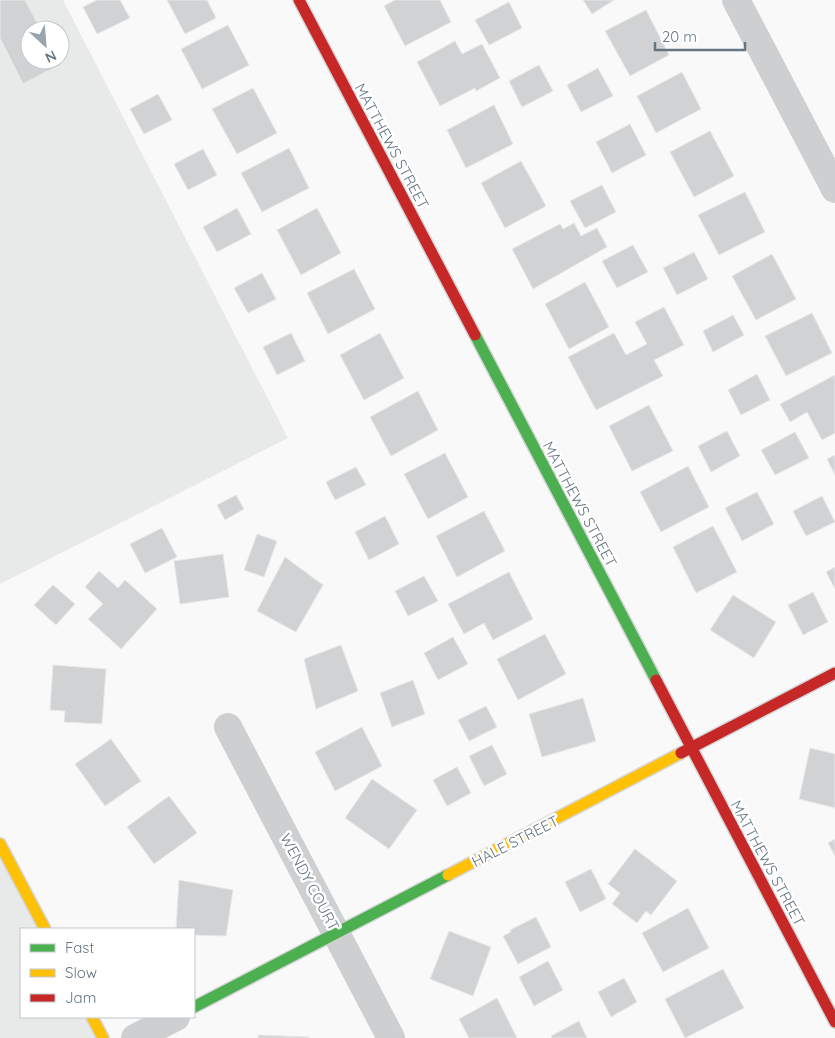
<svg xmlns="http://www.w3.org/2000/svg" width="835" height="1038" viewBox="0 0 835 1038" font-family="Quicksand,sans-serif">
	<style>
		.built { fill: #e8e9e9; fill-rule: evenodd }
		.building { fill: #d0d2d3; stroke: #e8e8e8 }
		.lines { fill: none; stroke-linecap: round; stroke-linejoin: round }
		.fast-casing { stroke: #d5d6d7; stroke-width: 14 }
		.slow-casing { stroke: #d5d6d7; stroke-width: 14 }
		.jam-casing { stroke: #d5d6d7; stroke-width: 14 }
		.street { stroke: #cecfd0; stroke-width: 28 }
		.fast { stroke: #4caf50; stroke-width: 11 }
		.slow { stroke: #ffc107; stroke-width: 11 }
		.jam { stroke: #c62828; stroke-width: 11 }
		.labels { text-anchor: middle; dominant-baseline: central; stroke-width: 5; stroke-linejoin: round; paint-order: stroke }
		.street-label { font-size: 15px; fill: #657683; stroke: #fff }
	</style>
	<rect width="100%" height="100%" fill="#f9f9f9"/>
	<path class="built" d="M 0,0 L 63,0 L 288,438 L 0,584 ZM 30,30 L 60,30 L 60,60 L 30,60 Z
		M 0,844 L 45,929 L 21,929 L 21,1017 L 92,1017 L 103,1038 L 0,1038 Z"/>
	<path class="building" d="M 0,0 L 25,0 L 41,30 L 30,30 L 30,60 L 56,60 L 59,65 L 23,84 L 0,38 Z
		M 97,0 L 120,0 L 130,18 L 97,34 L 83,7 Z
		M 167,0 L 207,0 L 216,18 L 185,34 Z
		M 395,0 L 440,0 L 451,22 L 405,46 L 384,6 Z
		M 583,0 L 614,0 L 592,14 Z
		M 509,2 L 522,28 L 489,45 L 475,20 Z
		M 646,10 L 669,55 L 630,76 L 605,31 Z
		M 228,25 L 249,65 L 202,89 L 181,49 Z
		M 455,41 L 462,54 L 482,44 L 500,78 L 476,91 L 475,88 L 440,106 L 417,62 Z
		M 539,65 L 553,91 L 522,107 L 509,81 Z
		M 598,68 L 613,96 L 581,112 L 567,85 Z
		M 682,72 L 701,109 L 656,133 L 637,96 Z
		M 253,88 L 277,133 L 237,154 L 212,109 Z
		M 158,94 L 172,120 L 144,134 L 130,109 Z
		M 494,105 L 513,144 L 466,168 L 447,130 Z
		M 630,124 L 646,155 L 612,173 L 596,142 Z
		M 710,131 L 734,176 L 694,197 L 670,152 Z
		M 289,148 L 309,188 L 262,212 L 241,173 Z
		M 203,149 L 217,175 L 188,190 L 174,164 Z
		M 521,161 L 546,206 L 505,228 L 481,183 Z
		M 602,185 L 616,212 L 585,228 L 570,201 Z
		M 745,192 L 765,232 L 719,255 L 698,215 Z
		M 237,208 L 251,234 L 217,252 L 203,227 Z
		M 317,208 L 341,253 L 301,275 L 277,230 Z
		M 574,223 L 581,236 L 597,228 L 607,247 L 533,289 L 512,249 L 560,224 L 563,229 Z
		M 633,245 L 648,272 L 617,288 L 602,261 Z
		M 694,252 L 708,279 L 677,295 L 663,268 Z
		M 772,254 L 796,299 L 756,320 L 732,276 Z
		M 354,269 L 375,309 L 328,334 L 307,293 Z
		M 262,273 L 276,299 L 248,313 L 234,288 Z
		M 585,282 L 609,327 L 569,349 L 545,304 Z
		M 664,307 L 684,345 L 654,360 L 663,376 L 596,410 L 568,357 L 614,333 L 626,355 L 647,344 L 635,322 Z
		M 812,313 L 832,353 L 786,376 L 765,336 Z
		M 733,315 L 744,335 L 713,352 L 703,331 Z
		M 291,333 L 305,361 L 277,375 L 263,347 Z
		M 380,333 L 404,378 L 364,400 L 340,355 Z
		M 757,374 L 770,400 L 741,415 L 728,390 Z
		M 835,375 L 835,433 L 822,440 L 807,412 L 790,422 L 780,404 Z
		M 418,391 L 438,430 L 391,456 L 370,417 Z
		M 649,405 L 673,451 L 632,471 L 609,426 Z
		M 727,431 L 740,456 L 711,472 L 698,446 Z
		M 795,432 L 809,458 L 775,475 L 761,450 Z
		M 445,453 L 468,497 L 428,519 L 404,474 Z
		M 835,455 L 835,475 L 827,459 Z
		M 688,466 L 709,507 L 661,532 L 640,492 Z
		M 356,467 L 366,485 L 335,500 L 326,482 Z
		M 757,492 L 774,524 L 742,541 L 725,508 Z
		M 236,495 L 244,509 L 225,520 L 217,505 Z
		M 822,496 L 835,522 L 806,536 L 793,511 Z
		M 484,511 L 505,551 L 457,577 L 436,536 Z
		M 385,516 L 399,544 L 369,560 L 355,532 Z
		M 713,526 L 737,572 L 696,593 L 673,547 Z
		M 162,528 L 177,557 L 145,573 L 130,544 Z
		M 257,534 L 277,541 L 264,577 L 244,570 Z
		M 223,554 L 229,597 L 180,604 L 174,561 Z
		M 285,557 L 323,585 L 296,632 L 257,611 Z
		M 835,567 L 835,589 L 826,572 Z
		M 99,571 L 118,588 L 125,580 L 157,609 L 121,649 L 88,619 L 103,604 L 85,587 Z
		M 509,572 L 533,619 L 493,640 L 484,623 L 464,634 L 448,604 Z
		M 424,576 L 438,601 L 408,616 L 395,591 Z
		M 53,585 L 75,604 L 56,625 L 34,605 Z
		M 813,592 L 828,622 L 803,635 L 788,605 Z
		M 733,595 L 776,622 L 754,658 L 710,630 Z
		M 545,634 L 566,674 L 518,700 L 497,659 Z
		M 453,637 L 468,664 L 438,680 L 424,653 Z
		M 341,645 L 358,691 L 316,709 L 304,659 Z
		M 53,665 L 106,669 L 102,724 L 64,722 L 65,711 L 50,710 Z
		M 413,680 L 425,714 L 392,727 L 380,693 Z
		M 583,698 L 596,741 L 542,757 L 529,714 Z
		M 486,706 L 497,727 L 469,741 L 458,720 Z
		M 362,727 L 382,766 L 335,791 L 315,752 Z
		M 111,739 L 141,781 L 105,806 L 75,764 Z
		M 492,745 L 507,774 L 484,786 L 469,756 Z
		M 810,748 L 835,754 L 835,808 L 799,799 Z
		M 457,767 L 471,793 L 447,806 L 433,780 Z
		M 372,779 L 417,810 L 389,849 L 345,818 Z
		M 169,796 L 197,833 L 154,864 L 127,827 Z
		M 835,839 L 835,856 L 828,843 Z
		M 635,849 L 677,881 L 651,915 L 646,911 L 637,923 L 612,904 L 620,893 L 608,884 Z
		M 591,869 L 606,899 L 580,912 L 565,882 Z
		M 179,880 L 233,890 L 226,936 L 194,935 L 194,929 L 176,929 Z
		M 688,908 L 709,948 L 663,972 L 642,933 Z
		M 536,917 L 551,947 L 518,964 L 503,936 L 511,932 L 510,930 Z
		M 449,931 L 491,947 L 473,996 L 430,979 Z
		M 548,961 L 563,990 L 534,1006 L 519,977 Z
		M 723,969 L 744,1008 L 685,1038 L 665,999 Z
		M 624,978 L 637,1002 L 611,1017 L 598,992 Z
		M 497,998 L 517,1038 L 469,1038 L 459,1019 Z
		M 579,1021 L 587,1038 L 552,1038 L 551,1036 Z
		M 258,1035 L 309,1037 L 309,1038 L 258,1038 Z"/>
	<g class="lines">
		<defs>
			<path id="fast" d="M 475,335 L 656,680
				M 194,1007 L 448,875"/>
			<path id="slow" d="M 0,844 L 45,929
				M 448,875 L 681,753
				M 92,1017 L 103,1038"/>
			<path id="jam" d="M 299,0 L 475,335
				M 656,680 L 835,1022
				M 681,753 L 835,673"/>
		</defs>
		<use href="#fast" class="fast-casing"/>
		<use href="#slow" class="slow-casing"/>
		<use href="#jam" class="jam-casing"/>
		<path class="street" d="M 736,0 L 835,189
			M 228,727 L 391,1038
			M 135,1038 L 176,1017"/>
		<use href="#fast" class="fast"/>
		<use href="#slow" class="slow"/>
		<use href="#jam" class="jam"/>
	</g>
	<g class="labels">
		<g class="street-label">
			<text transform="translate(392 146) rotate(62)">MATTHEWS STREET</text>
			<text transform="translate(580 504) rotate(62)">MATTHEWS STREET</text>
			<text transform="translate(515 841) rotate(-27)">HALE STREET</text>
			<text transform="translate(768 863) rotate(62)">MATTHEWS STREET</text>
			<text transform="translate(310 882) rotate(62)">WENDY COURT</text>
		</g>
	</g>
	<rect x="20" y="928" width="175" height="90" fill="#ffffff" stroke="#c1c8cd"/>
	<rect x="30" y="944" width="25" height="8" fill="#4caf50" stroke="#c1c8cd"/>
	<text x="65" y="953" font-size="15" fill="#657683">Fast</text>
	<rect x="30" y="969" width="25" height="8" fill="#ffc107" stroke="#c1c8cd"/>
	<text x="65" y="978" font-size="15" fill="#657683">Slow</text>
	<rect x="30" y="994" width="25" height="8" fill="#c62828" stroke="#c1c8cd"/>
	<text x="65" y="1003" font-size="15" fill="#657683">Jam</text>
	<g transform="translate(45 45) rotate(154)"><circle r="24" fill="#ffffff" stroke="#c1c8cd"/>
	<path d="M0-4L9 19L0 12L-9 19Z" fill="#99a4ac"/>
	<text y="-8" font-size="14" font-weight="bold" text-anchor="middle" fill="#657683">N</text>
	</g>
	<path d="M655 42v8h90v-8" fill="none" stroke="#657683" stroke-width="2.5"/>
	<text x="662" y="42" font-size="15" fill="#657683" stroke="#ffffff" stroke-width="4" paint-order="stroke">20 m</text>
</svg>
